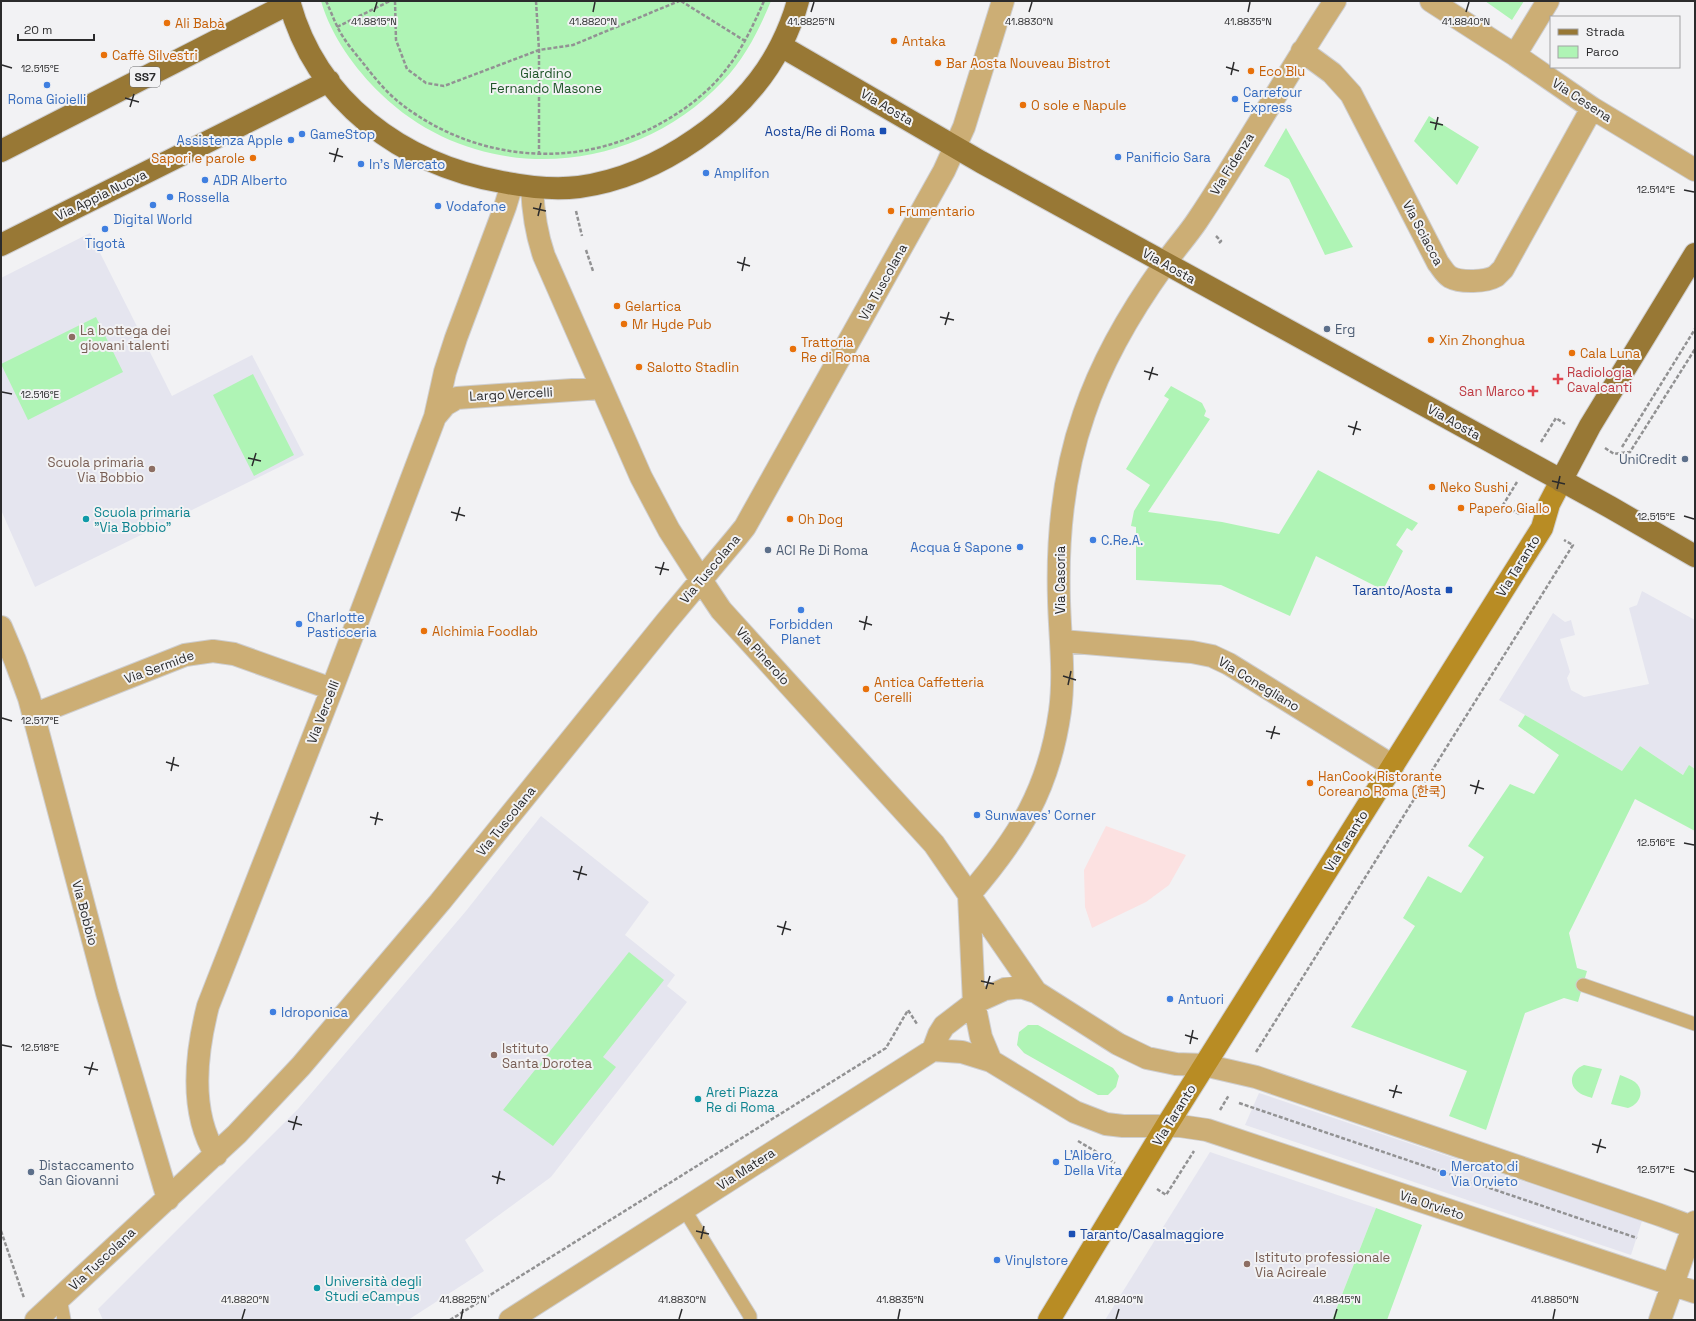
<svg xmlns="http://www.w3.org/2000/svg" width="1696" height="1321" viewBox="0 0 1696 1321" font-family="'Space Grotesk','Noto Sans KR',sans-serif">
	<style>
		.built { fill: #e5e5ef }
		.industrial { fill: #fce1e1 }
		.green { fill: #aff4b5 }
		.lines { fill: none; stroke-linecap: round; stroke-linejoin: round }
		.lane-casing { stroke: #ceced0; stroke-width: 15 }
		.street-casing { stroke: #ceced0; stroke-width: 24 }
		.secondary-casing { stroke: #ceced0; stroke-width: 24 }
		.primary-casing { stroke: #ceced0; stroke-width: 24 }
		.path { stroke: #929293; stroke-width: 2.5; stroke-dasharray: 4 2; stroke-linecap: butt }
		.lane { stroke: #ccae75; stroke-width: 13 }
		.street { stroke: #ccae75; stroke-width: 22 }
		.secondary { stroke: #b88c24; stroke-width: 22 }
		.primary { stroke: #987835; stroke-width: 22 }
		.ticks { fill: none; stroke: #2b2b2c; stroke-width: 1.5 }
		.food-dot { fill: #e8710a; stroke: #f2f2f4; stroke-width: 1.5 }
		.shop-dot { fill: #3f7fe0; stroke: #f2f2f4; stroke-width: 1.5 }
		.transit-dot { fill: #1a4fb4; stroke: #f2f2f4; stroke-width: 1.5 }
		.service-dot { fill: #5c6f8a; stroke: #f2f2f4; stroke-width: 1.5 }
		.education-dot { fill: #8d6e63; stroke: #f2f2f4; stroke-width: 1.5 }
		.health-dot { fill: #e0444e; stroke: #f2f2f4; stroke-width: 1.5 }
		.culture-dot { fill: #0f9aa8; stroke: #f2f2f4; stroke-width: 1.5 }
		.labels { text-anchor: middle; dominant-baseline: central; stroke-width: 4; stroke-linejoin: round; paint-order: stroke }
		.shield { fill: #f2f2f4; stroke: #676768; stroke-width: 1 }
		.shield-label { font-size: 12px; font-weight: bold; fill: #2b2b2c }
		.food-label { font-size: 13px; fill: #c56008; stroke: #f2f2f4; text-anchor: start }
		.park-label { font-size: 13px; fill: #1e5427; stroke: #f2f2f4 }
		.shop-label { font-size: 13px; fill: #366cbe; stroke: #f2f2f4; text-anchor: start }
		.street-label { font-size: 13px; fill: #2b2b2c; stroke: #f2f2f4 }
		.transit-label { font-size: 13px; fill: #164399; stroke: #f2f2f4; text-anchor: end }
		.service-label { font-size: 13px; fill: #4e5e75; stroke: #f2f2f4; text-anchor: start }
		.education-label { font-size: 13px; fill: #785e54; stroke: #f2f2f4; text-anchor: start }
		.health-label { font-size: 13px; fill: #be3a42; stroke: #f2f2f4; text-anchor: start }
		.culture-label { font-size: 13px; fill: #0d838f; stroke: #f2f2f4; text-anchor: start }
		.ticks-label { font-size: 10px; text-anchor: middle; fill: #2b2b2c; stroke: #f2f2f4; stroke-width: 4; stroke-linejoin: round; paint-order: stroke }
	</style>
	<rect width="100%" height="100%" fill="#f2f2f4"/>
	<path class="built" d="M 90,233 L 172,396 L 252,355 L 304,455 L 35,587 L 1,510 L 1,278 Z
		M 1642,591 L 1695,620 L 1695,769 L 1689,766 L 1683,775 L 1640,746 L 1622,771 L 1499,700 L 1553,613 L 1565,622 L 1571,620 L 1575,635 L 1560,639 L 1570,672 L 1567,678 L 1571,690 L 1584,697 L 1649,684 L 1629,608 L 1637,605 Z
		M 541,816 L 649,902 L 625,935 L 675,975 L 667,986 L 687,1002 L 551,1177 L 465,1240 L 484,1271 L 408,1320 L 103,1320 L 98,1309 L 298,1109 L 466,911 Z
		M 1259,1093 L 1642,1221 L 1631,1255 L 1245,1125 Z
		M 1210,1152 L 1376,1208 L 1332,1320 L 1105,1320 Z"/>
	<path class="industrial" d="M 1106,826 L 1186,855 L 1169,885 L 1146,902 L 1092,928 L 1085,907 L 1084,870 Z"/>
	<path class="green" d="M 321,1 L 771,1 C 759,30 745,58 723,81 C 633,178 477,187 381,94 C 355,69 331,36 321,1 Z
		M 1485,1 L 1524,1 L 1512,20 Z
		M 1429,116 L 1479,147 L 1457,185 L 1414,141 Z
		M 1286,128 L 1353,247 L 1325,255 L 1289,179 L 1264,166 Z
		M 96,317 L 123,372 L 28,420 L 1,364 Z
		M 253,374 L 294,455 L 254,476 L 213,395 Z
		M 1171,386 L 1202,403 L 1206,411 L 1204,416 L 1210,419 L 1148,512 L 1222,522 L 1279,534 L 1318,470 L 1418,523 L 1412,531 L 1407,528 L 1396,545 L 1403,551 L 1383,590 L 1316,556 L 1290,616 L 1221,585 L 1136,580 L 1136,527 L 1131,526 L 1134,511 L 1150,485 L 1126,469 L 1169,399 L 1164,396 Z
		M 1525,715 L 1622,771 L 1640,746 L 1683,775 L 1689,765 L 1695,769 L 1695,831 L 1635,799 L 1569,933 L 1577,968 L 1587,971 L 1578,1002 L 1564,998 L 1525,1013 L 1486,1130 L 1449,1116 L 1467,1071 L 1351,1027 L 1415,926 L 1403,918 L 1428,876 L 1461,893 L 1484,857 L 1468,846 L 1510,784 L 1534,794 L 1559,755 L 1518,726 Z
		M 629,952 L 664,980 L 603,1057 L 616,1067 L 553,1146 L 503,1110 Z
		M 1028,1025 L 1038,1025 L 1113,1068 L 1119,1076 L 1116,1087 L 1108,1095 L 1098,1095 L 1024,1053 L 1017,1045 L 1019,1032 Z
		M 1584,1065 L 1602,1069 L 1592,1098 C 1587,1096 1581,1095 1577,1091 C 1567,1082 1573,1069 1584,1065 Z
		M 1620,1075 C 1625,1077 1631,1079 1635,1082 C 1646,1091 1639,1105 1628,1108 L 1611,1104 Z
		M 1376,1208 L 1422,1225 L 1387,1320 L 1332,1320 Z"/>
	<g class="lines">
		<defs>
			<path id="lane" d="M 1583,985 L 1695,1024
				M 684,1209 L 750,1316 L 750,1320
				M 60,1298 L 64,1320"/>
			<path id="street" d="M 1431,1 L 1515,55 L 1592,108 L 1695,170
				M 1302,51 L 1332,73 L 1351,94 L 1438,263 C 1442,268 1445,274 1450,277 C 1461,283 1486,282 1496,276 C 1498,274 1501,271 1503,269 L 1592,108
				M 1515,55 L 1548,1
				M 532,187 C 533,211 536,233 544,256 L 641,477 L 669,530 L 701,580 L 721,610 L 934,844 L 1036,992
				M 435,417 L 445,405 L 457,398 L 601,388
				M 1,627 L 15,660 L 29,698 L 107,993 L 168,1199
				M 1062,641 L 1192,652 L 1212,656 L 1229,664 L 1393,766
				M 33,715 L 185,655 L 213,651 L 234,654 L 332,689
				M 969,895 C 1019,837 1049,789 1060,711 C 1065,674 1060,638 1059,601 C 1057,538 1063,474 1084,414 C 1102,360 1131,311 1164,265 C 1174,250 1187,236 1197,221 C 1245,149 1287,74 1335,1
				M 933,1050 L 939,1034 L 944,1026 L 974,1003 L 969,895
				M 991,1061 L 981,1037 L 974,1003 L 1005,989 L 1021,987 L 1036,992 L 1118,1044 L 1147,1058 L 1176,1064 L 1204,1065 L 1256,1077 L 1660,1215 L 1695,1228
				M 216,1155 C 189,1112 196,1053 208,1006 L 332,689 L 435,417 L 445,372 L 456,338 L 505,207 L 512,184
				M 36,1320 L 237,1134 L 301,1066 L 440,902 L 666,622 L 737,537 L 745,527 L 944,171 L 964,127 L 1003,1
				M 510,1320 L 933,1050 L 962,1052 L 991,1061 L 1075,1112 L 1106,1124 L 1123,1126 L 1180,1126 L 1207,1130 L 1695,1292
				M 1660,1320 L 1695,1222"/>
			<path id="secondary" d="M 1049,1320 L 1167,1125 L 1537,536 L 1542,528 L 1549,504 L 1561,481"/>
			<path id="primary" d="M 289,1 C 316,102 402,164 502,182 C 527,187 554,190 579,187 C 658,176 745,117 781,45 C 788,31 794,16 798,1
				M 781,46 L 981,162 L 1610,507 L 1695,556
				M 1,151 L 290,3
				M 1,245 L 329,81
				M 1561,481 L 1590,426 L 1695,254"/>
		</defs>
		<use href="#lane" class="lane-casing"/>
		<use href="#street" class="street-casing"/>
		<use href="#secondary" class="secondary-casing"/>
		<use href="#primary" class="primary-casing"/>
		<path class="path" d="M 326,1 C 330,9 333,18 337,26 C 343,39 354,52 363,63 C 374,77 386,92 400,103 C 466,155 556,169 634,136 C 666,123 697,103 720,77 C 740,54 752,28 764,1
			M 395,1 L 396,40 L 407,69 L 426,83 L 444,86 L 539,50 L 573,45 L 679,1
			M 536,1 L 539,50 L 539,154
			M 681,1 L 745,41
			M 337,27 L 390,1
			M 576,211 L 582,236
			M 1216,236 L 1221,241 L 1218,244
			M 586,250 L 593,271
			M 1541,442 L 1556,418 L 1565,424
			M 1622,447 L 1695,329
			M 1605,448 L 1614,454 L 1630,452 L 1695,349
			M 1517,482 L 1503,505 L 1521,515
			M 1256,1052 L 1573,545 L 1564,540
			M 1239,1103 L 1637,1238
			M 1220,1110 L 1229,1095
			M 1078,1141 L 1115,1163
			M 1157,1189 L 1166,1195 L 1194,1151
			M 1,1231 L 24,1298
			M 450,1320 L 886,1048 L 908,1010 L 917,1024"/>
		<use href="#lane" class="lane"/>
		<use href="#street" class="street"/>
		<use href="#secondary" class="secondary"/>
		<use href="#primary" class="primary"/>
	</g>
	<path class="ticks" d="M 374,12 L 377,2M 593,12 L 595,2M 811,12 L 814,2M 1029,12 L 1032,2M 1248,12 L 1250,2M 1466,12 L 1469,2M 2,65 L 12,68M 1226,67 L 1239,71M 1231,75 L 1234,62M 125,98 L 139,102M 130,107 L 134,94M 1430,122 L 1443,125M 1435,130 L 1438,117M 329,153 L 343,157M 334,162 L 338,148M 1684,190 L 1694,192M 533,208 L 546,211M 538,216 L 541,203M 737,262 L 750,266M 742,271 L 745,257M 940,317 L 954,320M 945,325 L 949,312M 1144,371 L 1158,375M 1149,380 L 1153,367M 2,392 L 12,394M 1348,426 L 1361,430M 1353,435 L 1357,421M 248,458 L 261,461M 252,466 L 256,453M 1552,481 L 1565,484M 1557,489 L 1560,476M 451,512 L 465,516M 1684,516 L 1694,519M 456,521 L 460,507M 655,567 L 669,570M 660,575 L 664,562M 859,621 L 872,625M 864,630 L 867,616M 1063,676 L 1076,680M 1068,685 L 1071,671M 2,718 L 12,721M 1266,731 L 1280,734M 1271,739 L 1275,726M 166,762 L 179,766M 171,771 L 174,757M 1470,785 L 1484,789M 1475,794 L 1479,780M 370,817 L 383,820M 375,825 L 378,812M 1684,843 L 1694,845M 573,871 L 587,875M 578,880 L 582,866M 777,926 L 791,930M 782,935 L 786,921M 981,981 L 994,984M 986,989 L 990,976M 1185,1035 L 1198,1039M 1190,1044 L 1193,1030M 2,1045 L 12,1047M 84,1067 L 98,1070M 89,1075 L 93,1062M 1389,1090 L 1402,1093M 1393,1098 L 1397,1085M 288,1121 L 302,1125M 293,1130 L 297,1116M 1592,1144 L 1606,1148M 1597,1153 L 1601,1139M 1684,1169 L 1694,1172M 492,1176 L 505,1180M 497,1184 L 500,1171M 696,1231 L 709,1234M 701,1239 L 704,1226M 242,1319 L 245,1309M 461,1319 L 463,1309M 679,1319 L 682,1309M 898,1319 L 900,1309M 1116,1319 L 1119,1309M 1334,1319 L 1337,1309M 1553,1319 L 1555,1309"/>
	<g class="food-dot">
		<circle cx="167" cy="23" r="4"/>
		<circle cx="894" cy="41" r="4"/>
		<circle cx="104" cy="55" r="4"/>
		<circle cx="938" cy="63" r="4"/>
		<circle cx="1251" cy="71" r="4"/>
		<circle cx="1023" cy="105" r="4"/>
		<circle cx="253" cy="158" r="4"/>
		<circle cx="891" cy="211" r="4"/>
		<circle cx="617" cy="306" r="4"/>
		<circle cx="624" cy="324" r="4"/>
		<circle cx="1431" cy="340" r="4"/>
		<circle cx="793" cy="349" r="4"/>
		<circle cx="1572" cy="353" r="4"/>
		<circle cx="639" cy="367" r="4"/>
		<circle cx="1432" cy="487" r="4"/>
		<circle cx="1461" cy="508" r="4"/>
		<circle cx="790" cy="519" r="4"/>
		<circle cx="424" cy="631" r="4"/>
		<circle cx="866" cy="689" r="4"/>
		<circle cx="1310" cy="783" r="4"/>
	</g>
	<g class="shop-dot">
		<circle cx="47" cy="85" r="4"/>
		<circle cx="1235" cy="99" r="4"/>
		<circle cx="302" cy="134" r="4"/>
		<circle cx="291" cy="140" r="4"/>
		<circle cx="1118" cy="157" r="4"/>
		<circle cx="361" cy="164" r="4"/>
		<circle cx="706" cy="173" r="4"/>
		<circle cx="205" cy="180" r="4"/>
		<circle cx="170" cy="197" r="4"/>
		<circle cx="153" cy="205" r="4"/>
		<circle cx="438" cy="206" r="4"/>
		<circle cx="105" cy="229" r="4"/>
		<circle cx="1093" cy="540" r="4"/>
		<circle cx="1020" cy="547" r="4"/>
		<circle cx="801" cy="610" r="4"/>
		<circle cx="299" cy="624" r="4"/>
		<circle cx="977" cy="815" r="4"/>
		<circle cx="1170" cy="999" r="4"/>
		<circle cx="273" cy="1012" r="4"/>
		<circle cx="1056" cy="1162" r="4"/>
		<circle cx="1443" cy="1173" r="4"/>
		<circle cx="997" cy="1260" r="4"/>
	</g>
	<g class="transit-dot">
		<rect x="879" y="127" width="8" height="8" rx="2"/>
		<rect x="1445" y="586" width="8" height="8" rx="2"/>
		<rect x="1068" y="1230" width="8" height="8" rx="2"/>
	</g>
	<g class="service-dot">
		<circle cx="1327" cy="329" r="4"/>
		<circle cx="1685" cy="459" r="4"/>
		<circle cx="768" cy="550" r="4"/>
		<circle cx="31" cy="1172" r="4"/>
	</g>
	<g class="education-dot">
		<circle cx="72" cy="337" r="4"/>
		<circle cx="152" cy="469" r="4"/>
		<circle cx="494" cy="1055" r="4"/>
		<circle cx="1247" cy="1264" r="4"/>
	</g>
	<g class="health-dot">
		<path d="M1556 373h4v4h4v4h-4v4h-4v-4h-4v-4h4z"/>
		<path d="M1531 385h4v4h4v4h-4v4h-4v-4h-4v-4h4z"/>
	</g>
	<g class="culture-dot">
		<circle cx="86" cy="519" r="4"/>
		<circle cx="698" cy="1099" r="4"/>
		<circle cx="317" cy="1288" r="4"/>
	</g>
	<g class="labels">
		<rect class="shield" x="130" y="67" width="30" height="20" rx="3"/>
		<g class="shield-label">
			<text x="145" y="77">SS7</text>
		</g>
		<g class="food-label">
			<text x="175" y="23">Ali Babà</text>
			<text x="902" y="41">Antaka</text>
			<text x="112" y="55">Caffè Silvestri</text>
			<text x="946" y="63">Bar Aosta Nouveau Bistrot</text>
			<text x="1259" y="71">Eco Blu</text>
			<text x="1031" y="105">O sole e Napule</text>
			<text x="245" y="158" text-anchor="end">Sapori e parole</text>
			<text x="899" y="211">Frumentario</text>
			<text x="625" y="306">Gelartica</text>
			<text x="632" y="324">Mr Hyde Pub</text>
			<text x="1439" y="340">Xin Zhonghua</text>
			<text x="801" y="342">Trattoria<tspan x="801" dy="15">Re di Roma</tspan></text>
			<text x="1580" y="353">Cala Luna</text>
			<text x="647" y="367">Salotto Stadlin</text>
			<text x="1440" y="487">Neko Sushi</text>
			<text x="1469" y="508">Papero Giallo</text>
			<text x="798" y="519">Oh Dog</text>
			<text x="432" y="631">Alchimia Foodlab</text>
			<text x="874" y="682">Antica Caffetteria<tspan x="874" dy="15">Cerelli</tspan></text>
			<text x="1318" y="776">HanCook Ristorante<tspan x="1318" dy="15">Coreano Roma (한쿡)</tspan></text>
		</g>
		<g class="park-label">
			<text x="546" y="73">Giardino<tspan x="546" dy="15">Fernando Masone</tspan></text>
		</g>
		<g class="shop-label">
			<text x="1243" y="92">Carrefour<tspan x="1243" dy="15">Express</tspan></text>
			<text x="47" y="99" text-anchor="middle">Roma Gioielli</text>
			<text x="310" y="134">GameStop</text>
			<text x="283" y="140" text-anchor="end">Assistenza Apple</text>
			<text x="1126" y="157">Panificio Sara</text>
			<text x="369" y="164">In's Mercato</text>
			<text x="714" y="173">Amplifon</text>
			<text x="213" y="180">ADR Alberto</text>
			<text x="178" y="197">Rossella</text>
			<text x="446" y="206">Vodafone</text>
			<text x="153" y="219" text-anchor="middle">Digital World</text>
			<text x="105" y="243" text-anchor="middle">Tigotà</text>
			<text x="1101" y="540">C.Re.A.</text>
			<text x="1012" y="547" text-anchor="end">Acqua &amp; Sapone</text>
			<text x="307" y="617">Charlotte<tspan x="307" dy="15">Pasticceria</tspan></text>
			<text x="801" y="624" text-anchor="middle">Forbidden<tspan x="801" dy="15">Planet</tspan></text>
			<text x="985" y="815">Sunwaves' Corner</text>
			<text x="1178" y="999">Antuori</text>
			<text x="281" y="1012">Idroponica</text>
			<text x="1064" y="1155">L’Albero<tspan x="1064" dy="15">Della Vita</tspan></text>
			<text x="1451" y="1166">Mercato di<tspan x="1451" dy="15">Via Orvieto</tspan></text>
			<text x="1005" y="1260">Vinylstore</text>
		</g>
		<g class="street-label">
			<text transform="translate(1582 100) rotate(33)">Via Cesena</text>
			<text transform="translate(887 107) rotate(30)">Via Aosta</text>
			<text transform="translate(1232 164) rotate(-58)">Via Fidenza</text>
			<text transform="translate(101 195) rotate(-26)">Via Appia Nuova</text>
			<text transform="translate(1423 233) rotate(62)">Via Sciacca</text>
			<text transform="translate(1169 266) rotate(29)">Via Aosta</text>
			<text transform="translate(883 282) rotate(-61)">Via Tuscolana</text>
			<text transform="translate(511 394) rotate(-3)">Largo Vercelli</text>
			<text transform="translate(1454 422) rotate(29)">Via Aosta</text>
			<text transform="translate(1518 566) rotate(-58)">Via Taranto</text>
			<text transform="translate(710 569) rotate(-50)">Via Tuscolana</text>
			<text transform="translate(1060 580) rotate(-90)">Via Casoria</text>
			<text transform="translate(763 656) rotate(48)">Via Pinerolo</text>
			<text transform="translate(159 667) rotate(-20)">Via Sermide</text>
			<text transform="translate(1259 684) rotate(31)">Via Conegliano</text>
			<text transform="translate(323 712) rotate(-69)">Via Vercelli</text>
			<text transform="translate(506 821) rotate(-51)">Via Tuscolana</text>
			<text transform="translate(1346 841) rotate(-58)">Via Taranto</text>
			<text transform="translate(85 913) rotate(75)">Via Bobbio</text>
			<text transform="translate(1174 1115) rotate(-58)">Via Taranto</text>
			<text transform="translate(746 1169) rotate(-33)">Via Matera</text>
			<text transform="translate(1432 1205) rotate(18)">Via Orvieto</text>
			<text transform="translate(102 1259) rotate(-43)">Via Tuscolana</text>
		</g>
		<g class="transit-label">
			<text x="875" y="131">Aosta/Re di Roma</text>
			<text x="1441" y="590">Taranto/Aosta</text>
			<text x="1080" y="1234" text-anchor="start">Taranto/Casalmaggiore</text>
		</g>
		<g class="service-label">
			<text x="1335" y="329">Erg</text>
			<text x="1677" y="459" text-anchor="end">UniCredit</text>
			<text x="776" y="550">ACI Re Di Roma</text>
			<text x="39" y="1165">Distaccamento<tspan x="39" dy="15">San Giovanni</tspan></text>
		</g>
		<g class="education-label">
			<text x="80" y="330">La bottega dei<tspan x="80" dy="15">giovani talenti</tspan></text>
			<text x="144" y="462" text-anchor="end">Scuola primaria<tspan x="144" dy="15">Via Bobbio</tspan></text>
			<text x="502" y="1048">Istituto<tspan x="502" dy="15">Santa Dorotea</tspan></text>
			<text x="1255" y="1257">Istituto professionale<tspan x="1255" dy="15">Via Acireale</tspan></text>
		</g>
		<g class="health-label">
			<text x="1567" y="372">Radiologia<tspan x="1567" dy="15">Cavalcanti</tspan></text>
			<text x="1525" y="391" text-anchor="end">San Marco</text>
		</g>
		<g class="culture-label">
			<text x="94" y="512">Scuola primaria<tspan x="94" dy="15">"Via Bobbio"</tspan></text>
			<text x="706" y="1092">Areti Piazza<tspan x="706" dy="15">Re di Roma</tspan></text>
			<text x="325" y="1281">Università degli<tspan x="325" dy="15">Studi eCampus</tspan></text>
		</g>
	</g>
	<g class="ticks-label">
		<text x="374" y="25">41.8815°N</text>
		<text x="593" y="25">41.8820°N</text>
		<text x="811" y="25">41.8825°N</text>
		<text x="1029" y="25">41.8830°N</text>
		<text x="1248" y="25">41.8835°N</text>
		<text x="1466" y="25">41.8840°N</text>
		<text x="40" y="72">12.515°E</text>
		<text x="1656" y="193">12.514°E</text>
		<text x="40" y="398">12.516°E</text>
		<text x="1656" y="520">12.515°E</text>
		<text x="40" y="724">12.517°E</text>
		<text x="1656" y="846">12.516°E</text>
		<text x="40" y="1051">12.518°E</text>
		<text x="1656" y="1173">12.517°E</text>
		<text x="245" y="1303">41.8820°N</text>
		<text x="463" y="1303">41.8825°N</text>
		<text x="682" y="1303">41.8830°N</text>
		<text x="900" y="1303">41.8835°N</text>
		<text x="1119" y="1303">41.8840°N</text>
		<text x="1337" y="1303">41.8845°N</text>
		<text x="1555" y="1303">41.8850°N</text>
	</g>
	<rect width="1696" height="1321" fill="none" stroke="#2b2b2c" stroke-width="4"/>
	<rect x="1550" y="16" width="130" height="52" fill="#f2f2f4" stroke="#a2a2a4"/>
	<rect x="1558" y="29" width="20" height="6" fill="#987835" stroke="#a2a2a4"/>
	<text x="1586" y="36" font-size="12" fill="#2b2b2c">Strada</text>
	<rect x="1558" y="46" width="20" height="12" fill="#aff4b5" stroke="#a2a2a4"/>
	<text x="1586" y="56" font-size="12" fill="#2b2b2c">Parco</text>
	<path d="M18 34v6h76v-6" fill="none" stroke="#2b2b2c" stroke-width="2"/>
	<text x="24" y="34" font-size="12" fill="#2b2b2c" stroke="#f2f2f4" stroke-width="3" paint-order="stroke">20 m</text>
</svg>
